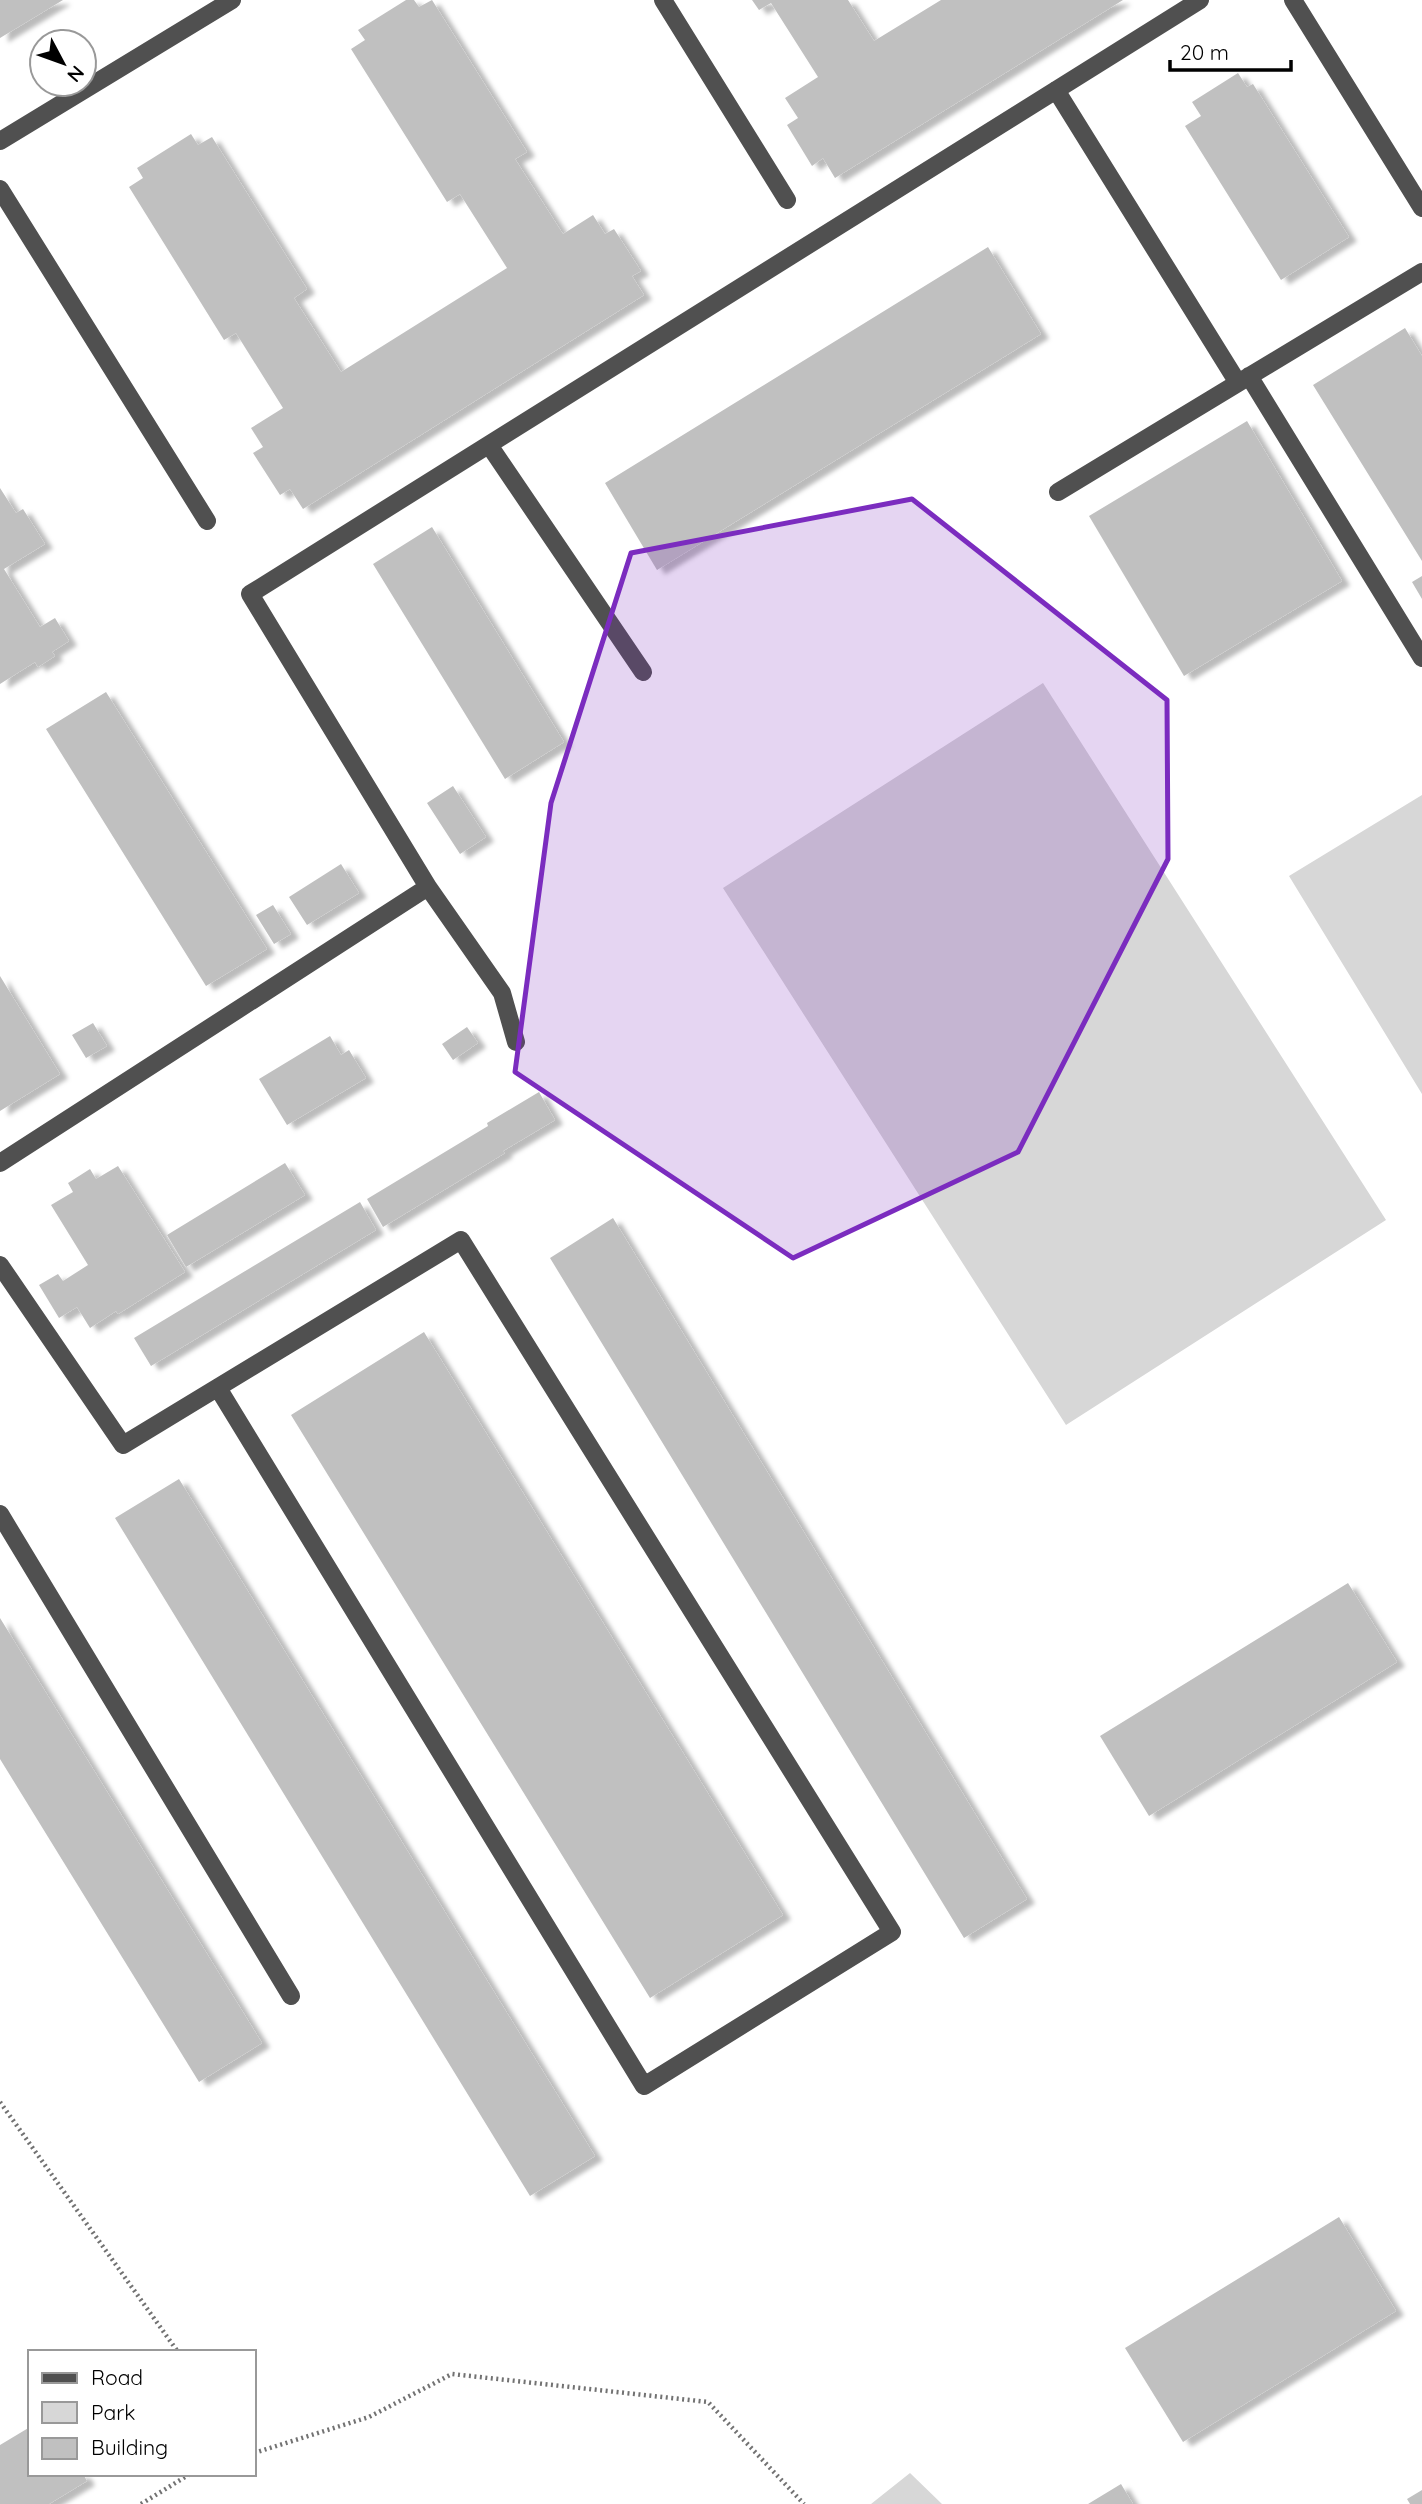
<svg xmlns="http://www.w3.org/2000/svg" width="1422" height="2504" viewBox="0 0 1422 2504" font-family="Quicksand,sans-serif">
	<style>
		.green { fill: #d7d7d7 }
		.building { fill: #c0c0c0; filter: url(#shadow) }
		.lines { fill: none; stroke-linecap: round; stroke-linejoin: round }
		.path { stroke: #727272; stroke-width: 4.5; stroke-dasharray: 2 3.5; stroke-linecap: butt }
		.minor { stroke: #505050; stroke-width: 18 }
		.marked { fill: #7b2cbf; fill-opacity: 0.2; stroke: #7b2cbf; stroke-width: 5; stroke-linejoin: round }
	</style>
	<defs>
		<filter id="shadow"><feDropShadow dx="8" dy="4.5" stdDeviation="2" flood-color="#0004"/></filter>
	</defs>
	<rect width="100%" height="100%" fill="#fff"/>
	<path class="green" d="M 1043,683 L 1386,1220 L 1066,1425 L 723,888 Z
		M 1422,795 L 1422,1094 L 1289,876 Z
		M 910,2473 L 942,2504 L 871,2504 Z"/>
	<path class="building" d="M 0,0 L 63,0 L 0,38 Z
		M 406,0 L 414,0 L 419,7 L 432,0 L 527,152 L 515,159 L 563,234 L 593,215 L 605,234 L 614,229 L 641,271 L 632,276 L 644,295 L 303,509 L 290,489 L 280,495 L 253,453 L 263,447 L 251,428 L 283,408 L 236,333 L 224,340 L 129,187 L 143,178 L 137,168 L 191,134 L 198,145 L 212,137 L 307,289 L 294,298 L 341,372 L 507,268 L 460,194 L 447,202 L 351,49 L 365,40 L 358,30 Z
		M 752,0 L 848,0 L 874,41 L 941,0 L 1123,0 L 835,178 L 823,158 L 812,166 L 787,125 L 798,118 L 785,98 L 818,77 L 771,3 L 759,10 Z
		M 1238,73 L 1247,87 L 1253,84 L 1349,237 L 1281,280 L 1185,126 L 1201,116 L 1192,102 Z
		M 988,247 L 1041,334 L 657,570 L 605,483 Z
		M 1405,328 L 1422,356 L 1422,561 L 1313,385 Z
		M 1247,421 L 1342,581 L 1184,676 L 1089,516 Z
		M 0,488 L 16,513 L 23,509 L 45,544 L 4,569 L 40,627 L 55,618 L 69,641 L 52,652 L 55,656 L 38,667 L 35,662 L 0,684 Z
		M 432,527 L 564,742 L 505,779 L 373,564 Z
		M 1422,576 L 1422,599 L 1412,582 Z
		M 106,692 L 267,949 L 206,986 L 46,729 Z
		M 453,786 L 486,837 L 460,854 L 427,803 Z
		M 341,864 L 359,893 L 307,925 L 289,897 Z
		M 273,905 L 291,934 L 274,944 L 256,915 Z
		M 0,976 L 60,1074 L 0,1111 Z
		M 93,1023 L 107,1046 L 86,1058 L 72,1035 Z
		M 467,1027 L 478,1043 L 453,1060 L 442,1044 Z
		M 330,1036 L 341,1055 L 349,1050 L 366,1078 L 287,1125 L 259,1079 Z
		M 539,1092 L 555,1120 L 503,1151 L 505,1153 L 383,1227 L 367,1199 L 488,1126 L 487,1123 Z
		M 285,1163 L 305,1195 L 186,1267 L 167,1235 Z
		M 118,1166 L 185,1272 L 118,1314 L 116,1311 L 90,1328 L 77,1307 L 59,1318 L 39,1285 L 58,1274 L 63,1281 L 88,1265 L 51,1205 L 73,1192 L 68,1183 L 90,1169 L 96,1179 Z
		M 360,1202 L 376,1230 L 151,1366 L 134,1338 Z
		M 613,1218 L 1027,1899 L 964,1938 L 550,1258 Z
		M 424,1332 L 783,1915 L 650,1998 L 291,1415 Z
		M 179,1479 L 595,2156 L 530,2196 L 115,1518 Z
		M 1348,1583 L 1397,1662 L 1149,1816 L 1100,1736 Z
		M 0,1618 L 262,2043 L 199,2082 L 0,1759 Z
		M 1339,2217 L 1396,2311 L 1183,2442 L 1125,2348 Z
		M 30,2427 L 30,2474 L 83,2474 L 87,2481 L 49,2504 L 0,2504 L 0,2445 Z
		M 1121,2484 L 1133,2504 L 1088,2504 Z
		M 1422,2490 L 1422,2504 L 1410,2504 L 1407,2499 Z"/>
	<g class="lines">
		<path class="path" d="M 0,2102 L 178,2352
			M 254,2453 L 369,2417 L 452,2374 L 708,2402 L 804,2504
			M 141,2504 L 190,2474"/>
		<path class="minor" d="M 663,0 L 787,200
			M 1293,0 L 1422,208
			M 1056,90 L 1238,383 L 1422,272
			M 0,141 L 232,0
			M 0,189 L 207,521
			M 1249,376 L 1422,658
			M 489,445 L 643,672
			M 1058,492 L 1238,383
			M 428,887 L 502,993 L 516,1042
			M 0,1163 L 428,887 L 250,594 L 1200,0
			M 0,1265 L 123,1445 L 461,1240 L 892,1932 L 644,2086 L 218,1388
			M 0,1514 L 291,1996"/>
	</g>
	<path class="marked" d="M 912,499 L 1167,700 L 1168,859 L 1018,1152 L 793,1258 L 515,1072 L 551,803 L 631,553 Z"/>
	<rect x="28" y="2350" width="228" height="126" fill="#ffffff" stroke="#999999" stroke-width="2"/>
	<rect x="42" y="2373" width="35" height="10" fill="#505050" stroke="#999999" stroke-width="2"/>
	<text x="91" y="2385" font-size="21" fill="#000000">Road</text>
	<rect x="42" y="2402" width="35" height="21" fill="#d7d7d7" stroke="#999999" stroke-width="2"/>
	<text x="91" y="2420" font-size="21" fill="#000000">Park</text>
	<rect x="42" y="2438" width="35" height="21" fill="#c0c0c0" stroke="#999999" stroke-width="2"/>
	<text x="91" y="2455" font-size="21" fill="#000000">Building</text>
	<g transform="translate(63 63) rotate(131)"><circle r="33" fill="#ffffff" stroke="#999999" stroke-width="2"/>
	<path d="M0-5L12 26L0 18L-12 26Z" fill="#000000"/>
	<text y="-10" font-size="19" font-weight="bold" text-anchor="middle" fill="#000000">N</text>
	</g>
	<path d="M1170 60v10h121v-10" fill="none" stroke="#000000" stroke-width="3.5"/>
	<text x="1180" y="60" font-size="21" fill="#000000" stroke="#ffffff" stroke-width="5" paint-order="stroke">20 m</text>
</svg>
